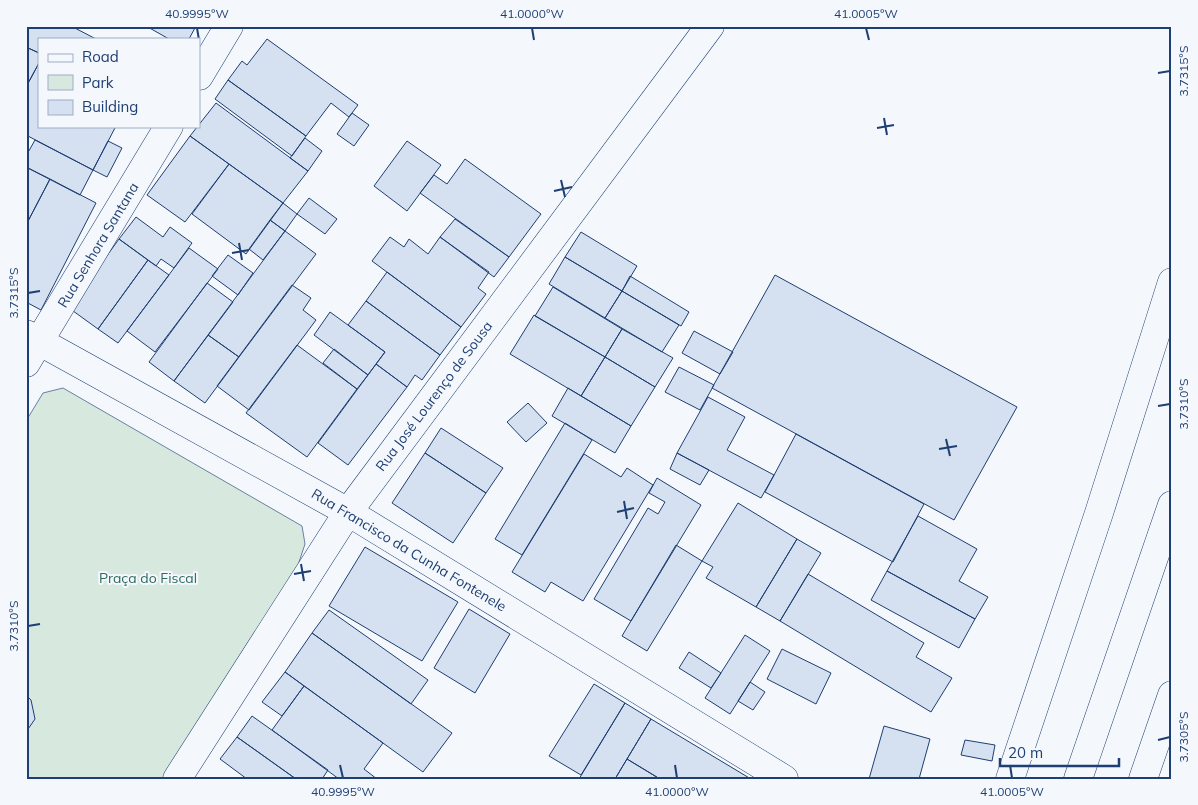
<svg xmlns="http://www.w3.org/2000/svg" width="1198" height="805" viewBox="0 0 1198 805" font-family="Mulish,sans-serif">
	<style>
		.green { fill: #d7e8df; stroke: #687fa3 }
		.building { fill: #d5e0f0; stroke: #1d3f73 }
		.lines { fill: none; stroke-linecap: round; stroke-linejoin: round }
		.street-casing { stroke: #1d3f73; stroke-width: 29 }
		.secondary-casing { stroke: #1d3f73; stroke-width: 29 }
		.highway-casing { stroke: #1d3f73; stroke-width: 29 }
		.street { stroke: #f4f7fb; stroke-width: 28 }
		.secondary { stroke: #f4f7fb; stroke-width: 28 }
		.highway { stroke: #f4f7fb; stroke-width: 28 }
		.ticks { fill: none; stroke: #1d3f73; stroke-width: 2 }
		.labels { text-anchor: middle; dominant-baseline: central; stroke-width: 4; stroke-linejoin: round; paint-order: stroke }
		.street-label { font-size: 14px; fill: #1d3f73; stroke: #f4f7fb }
		.park-label { font-size: 14px; fill: #2c6c60; stroke: #f4f7fb }
		.neatline { fill: none; stroke: #1d3f73; stroke-width: 2 }
		.ticks-label { font-size: 12px; text-anchor: middle; fill: #1d3f73 }
	</style>
	<rect width="100%" height="100%" fill="#f4f7fb"/>
	<path class="green" d="M 63,388 L 302,526 L 305,544 L 296,571 L 165,779 L 26,779 L 26,421 L 43,393 Z"/>
	<path class="building" d="M 26,26 L 71,26 L 96,39 L 39,39 L 39,53 L 26,47 Z
		M 146,26 L 196,26 L 189,39 L 169,39 Z
		M 267,39 L 358,105 L 349,117 L 331,103 L 306,136 L 228,80 L 242,61 L 247,65 Z
		M 26,47 L 39,53 L 39,63 L 26,87 Z
		M 39,63 L 39,126 L 116,126 L 93,170 L 26,135 L 26,87 Z
		M 228,80 L 306,136 L 292,156 L 215,99 Z
		M 216,103 L 308,171 L 283,203 L 190,136 Z
		M 352,113 L 369,125 L 354,146 L 337,134 Z
		M 190,136 L 229,164 L 185,222 L 147,195 Z
		M 305,138 L 322,151 L 308,171 L 290,158 Z
		M 35,140 L 93,170 L 80,195 L 26,167 L 26,156 Z
		M 108,141 L 122,148 L 107,177 L 93,170 Z
		M 407,141 L 441,165 L 407,211 L 374,186 Z
		M 465,159 L 541,214 L 509,257 L 420,193 L 434,175 L 447,184 Z
		M 229,164 L 283,203 L 246,254 L 192,214 Z
		M 26,167 L 50,179 L 26,225 Z
		M 50,179 L 96,203 L 41,310 L 26,302 L 26,225 Z
		M 309,198 L 337,219 L 325,234 L 297,214 Z
		M 283,203 L 297,214 L 285,231 L 270,220 Z
		M 136,217 L 163,237 L 170,227 L 192,243 L 174,268 L 161,259 L 156,266 L 119,239 Z
		M 455,219 L 509,257 L 494,277 L 440,237 Z
		M 270,220 L 285,231 L 263,260 L 249,249 Z
		M 285,231 L 316,254 L 239,357 L 208,335 Z
		M 581,232 L 637,266 L 622,291 L 565,257 Z
		M 390,237 L 404,247 L 409,239 L 428,254 L 440,237 L 489,272 L 478,288 L 486,294 L 461,327 L 372,261 Z
		M 119,239 L 148,260 L 98,329 L 69,308 Z
		M 189,248 L 218,269 L 155,352 L 127,331 Z
		M 228,255 L 253,273 L 238,295 L 212,276 Z
		M 565,257 L 622,291 L 605,318 L 549,284 Z
		M 148,260 L 169,275 L 118,343 L 98,329 Z
		M 387,272 L 461,327 L 440,355 L 366,301 Z
		M 775,275 L 1017,407 L 954,520 L 712,388 Z
		M 630,276 L 689,312 L 681,326 L 622,291 Z
		M 207,283 L 233,302 L 174,381 L 149,362 Z
		M 292,285 L 311,298 L 303,310 L 316,320 L 249,410 L 217,386 Z
		M 553,287 L 622,329 L 605,357 L 535,316 Z
		M 622,291 L 679,325 L 662,352 L 605,318 Z
		M 366,301 L 440,355 L 422,380 L 415,375 L 407,387 L 376,364 L 385,352 L 348,325 Z
		M 330,312 L 385,352 L 368,375 L 314,335 Z
		M 534,315 L 605,357 L 581,396 L 510,354 Z
		M 622,329 L 673,358 L 655,387 L 605,357 Z
		M 694,331 L 733,352 L 720,374 L 682,353 Z
		M 208,335 L 239,357 L 205,403 L 174,381 Z
		M 297,345 L 357,389 L 307,457 L 246,413 Z
		M 334,349 L 368,375 L 357,389 L 323,363 Z
		M 605,357 L 655,387 L 631,426 L 581,396 Z
		M 376,364 L 407,387 L 348,465 L 318,443 Z
		M 679,367 L 714,385 L 700,410 L 665,392 Z
		M 568,388 L 631,426 L 615,453 L 552,416 Z
		M 708,397 L 745,417 L 727,450 L 774,475 L 761,498 L 677,453 Z
		M 528,403 L 547,423 L 526,442 L 507,422 Z
		M 565,423 L 592,440 L 522,555 L 495,539 Z
		M 441,428 L 503,468 L 486,493 L 425,453 Z
		M 796,434 L 924,504 L 893,562 L 765,492 Z
		M 425,453 L 486,493 L 453,543 L 392,503 Z
		M 677,453 L 709,470 L 700,485 L 670,469 Z
		M 584,454 L 621,477 L 627,468 L 653,485 L 583,601 L 551,582 L 545,592 L 512,572 Z
		M 657,478 L 701,505 L 631,621 L 594,599 L 648,508 L 658,514 L 665,502 L 649,493 Z
		M 738,503 L 797,539 L 756,607 L 706,578 L 713,567 L 702,561 Z
		M 918,516 L 977,549 L 959,581 L 988,597 L 975,619 L 887,571 Z
		M 797,539 L 821,553 L 780,621 L 756,607 Z
		M 676,545 L 702,561 L 647,651 L 622,636 Z
		M 365,547 L 458,602 L 422,661 L 329,606 Z
		M 887,571 L 975,619 L 959,648 L 871,600 Z
		M 808,574 L 924,643 L 916,657 L 952,678 L 931,712 L 780,621 Z
		M 469,609 L 510,634 L 475,693 L 434,668 Z
		M 329,610 L 428,680 L 411,704 L 312,633 Z
		M 312,633 L 452,733 L 423,772 L 285,672 Z
		M 745,635 L 770,651 L 730,714 L 705,698 Z
		M 782,649 L 831,673 L 816,704 L 767,679 Z
		M 689,652 L 721,673 L 711,688 L 679,668 Z
		M 285,672 L 304,686 L 282,716 L 262,702 Z
		M 750,682 L 765,692 L 753,710 L 738,701 Z
		M 594,684 L 625,703 L 581,775 L 549,756 Z
		M 304,686 L 383,743 L 364,769 L 377,779 L 339,779 L 272,730 Z
		M 26,695 L 31,700 L 35,719 L 26,732 Z
		M 625,703 L 651,719 L 615,779 L 579,779 Z
		M 252,716 L 328,770 L 322,779 L 296,779 L 237,737 Z
		M 651,719 L 751,779 L 660,779 L 627,759 Z
		M 884,726 L 930,739 L 919,779 L 869,779 Z
		M 237,737 L 296,779 L 247,779 L 220,759 Z
		M 965,740 L 995,745 L 992,761 L 961,755 Z
		M 627,759 L 660,779 L 615,779 Z"/>
	<g class="lines">
		<defs>
			<path id="street" d="M 199,76 L 229,26
				M 26,334 L 348,512 L 784,779
				M 26,363 L 169,126
				M 177,779 L 348,512 L 710,26"/>
			<path id="secondary" d="M 1010,779 L 1099,513 L 1172,282"/>
			<path id="highway" d="M 1078,779 L 1172,505
				M 1143,779 L 1172,695"/>
		</defs>
		<use href="#street" class="street-casing"/>
		<use href="#secondary" class="secondary-casing"/>
		<use href="#highway" class="highway-casing"/>
		<use href="#street" class="street"/>
		<use href="#secondary" class="secondary"/>
		<use href="#highway" class="highway"/>
	</g>
	<path class="ticks" d="M 197,28 L 199,40M 532,28 L 534,40M 866,28 L 869,40M 1158,73 L 1170,71M 884,118 L 887,135M 877,128 L 894,125M 561,180 L 565,197M 554,191 L 572,187M 239,243 L 242,260M 232,253 L 249,250M 28,293 L 40,291M 1158,406 L 1170,404M 946,439 L 950,456M 939,449 L 957,446M 624,501 L 627,519M 617,512 L 634,508M 301,564 L 304,581M 294,574 L 311,571M 28,626 L 40,624M 1158,740 L 1170,737M 340,765 L 343,778M 675,765 L 677,778M 1010,765 L 1012,778"/>
	<g class="labels">
		<g class="street-label">
			<text transform="translate(98 245) rotate(-59)">Rua Senhora Santana</text>
			<text transform="translate(434 396) rotate(-53)">Rua José Lourenço de Sousa</text>
			<text transform="translate(409 550) rotate(31)">Rua Francisco da Cunha Fontenele</text>
		</g>
		<g class="park-label">
			<text x="148" y="578">Praça do Fiscal</text>
		</g>
	</g>
	<rect width="1198" height="805" fill="none" stroke="#f4f7fb" stroke-width="55"/>
	<rect x="38" y="38" width="162" height="90" fill="#f4f7fb" stroke="#9eadc5"/>
	<rect x="48" y="54" width="25" height="8" fill="#f4f7fb" stroke="#9eadc5"/>
	<text x="82" y="62" font-size="15" fill="#1d3f73">Road</text>
	<rect x="48" y="75" width="25" height="15" fill="#d7e8df" stroke="#9eadc5"/>
	<text x="82" y="88" font-size="15" fill="#1d3f73">Park</text>
	<rect x="48" y="100" width="25" height="15" fill="#d5e0f0" stroke="#9eadc5"/>
	<text x="82" y="112" font-size="15" fill="#1d3f73">Building</text>
	<path d="M1000 758v8h119v-8" fill="none" stroke="#1d3f73" stroke-width="2.5"/>
	<text x="1008" y="758" font-size="15" fill="#1d3f73" stroke="#f4f7fb" stroke-width="4" paint-order="stroke">20 m</text>
	<rect x="28" y="28" width="1142" height="750" class="neatline"/>
	<g class="ticks-label">
		<text x="197" y="18">40.9995°W</text>
		<text x="532" y="18">41.0000°W</text>
		<text x="866" y="18">41.0005°W</text>
		<text transform="translate(1184 71) rotate(-90)" y="4">3.7315°S</text>
		<text transform="translate(14 293) rotate(-90)" y="4">3.7315°S</text>
		<text transform="translate(1184 404) rotate(-90)" y="4">3.7310°S</text>
		<text transform="translate(14 626) rotate(-90)" y="4">3.7310°S</text>
		<text transform="translate(1184 737) rotate(-90)" y="4">3.7305°S</text>
		<text x="343" y="796">40.9995°W</text>
		<text x="677" y="796">41.0000°W</text>
		<text x="1012" y="796">41.0005°W</text>
	</g>
</svg>
